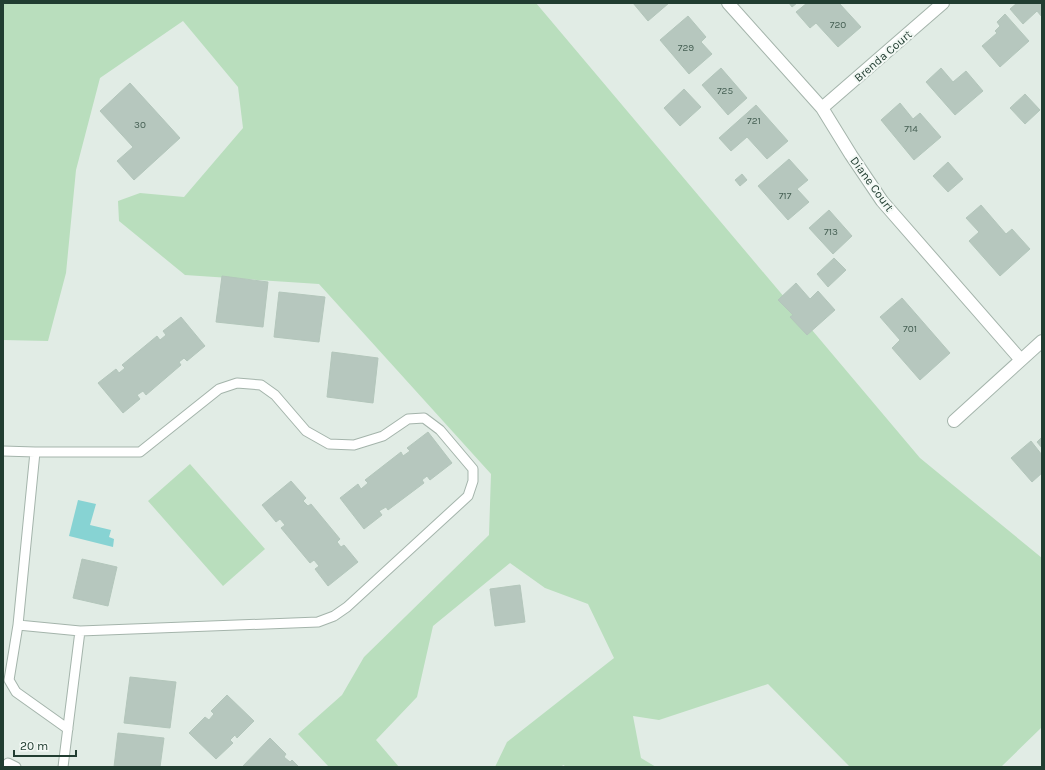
<svg xmlns="http://www.w3.org/2000/svg" width="1045" height="770" viewBox="0 0 1045 770" font-family="Karla,sans-serif">
	<style>
		.green { fill: #b9debd }
		.water { fill: #87d3d3 }
		.building { fill: #b6c7be; stroke: #b3c6bb }
		.lines { fill: none; stroke-linecap: round; stroke-linejoin: round }
		.service-casing { stroke: #a4b4ab; stroke-width: 11 }
		.minor-casing { stroke: #a4b4ab; stroke-width: 14 }
		.service { stroke: #fff; stroke-width: 9 }
		.minor { stroke: #fff; stroke-width: 12 }
		.labels { text-anchor: middle; dominant-baseline: central; stroke-width: 4; stroke-linejoin: round; paint-order: stroke }
		.number-label { font-size: 10px; fill: #466054 }
		.street-label { font-size: 12px; fill: #213d31; stroke: #f2f8f4 }
	</style>
	<rect width="100%" height="100%" fill="#e1ece5"/>
	<path class="green" d="M 3,3 L 536,3 L 920,458 L 1042,558 L 1042,727 L 1001,767 L 850,767 L 768,684 L 659,720 L 633,716 L 641,758 L 656,767 L 565,767 L 564,765 L 559,767 L 495,767 L 507,742 L 614,658 L 588,604 L 545,588 L 510,563 L 433,626 L 417,697 L 376,740 L 399,767 L 329,767 L 298,734 L 342,695 L 364,657 L 489,535 L 491,474 L 319,284 L 185,275 L 119,221 L 118,201 L 140,193 L 184,197 L 243,128 L 238,87 L 183,21 L 100,78 L 76,170 L 66,273 L 48,341 L 3,340 Z
		M 190,464 L 265,549 L 223,586 L 148,501 Z"/>
	<path class="water" d="M 78,500 L 96,504 L 90,525 L 111,530 L 109,537 L 114,539 L 113,547 L 69,536 Z"/>
	<path class="building" d="M 633,3 L 669,3 L 648,21 Z
		M 789,3 L 797,3 L 792,7 Z
		M 807,3 L 839,3 L 861,27 L 838,47 L 816,23 L 810,28 L 796,12 Z
		M 1017,3 L 1042,3 L 1042,17 L 1037,11 L 1023,24 L 1010,9 Z
		M 1005,14 L 1029,41 L 1000,67 L 982,46 L 997,33 L 995,31 L 1000,26 L 997,22 Z
		M 688,16 L 706,37 L 701,42 L 712,54 L 689,74 L 660,40 Z
		M 721,68 L 747,98 L 728,115 L 702,85 Z
		M 941,68 L 953,82 L 966,71 L 983,91 L 955,115 L 926,82 Z
		M 130,83 L 180,138 L 134,180 L 117,161 L 133,147 L 100,111 Z
		M 684,89 L 701,107 L 680,126 L 664,108 Z
		M 1025,94 L 1040,110 L 1025,124 L 1010,108 Z
		M 900,103 L 913,119 L 920,113 L 941,137 L 914,160 L 881,120 Z
		M 756,105 L 788,141 L 767,159 L 747,137 L 731,151 L 719,138 Z
		M 789,159 L 808,180 L 797,189 L 809,202 L 788,220 L 758,186 Z
		M 948,162 L 963,179 L 948,192 L 933,176 Z
		M 742,174 L 747,180 L 740,186 L 735,180 Z
		M 981,205 L 1006,234 L 1012,229 L 1030,249 L 1000,276 L 969,241 L 979,232 L 966,218 Z
		M 829,210 L 852,236 L 833,254 L 809,228 Z
		M 834,258 L 846,270 L 828,287 L 817,274 Z
		M 222,276 L 268,282 L 263,327 L 216,322 Z
		M 796,283 L 810,299 L 818,291 L 835,310 L 807,335 L 790,317 L 793,315 L 778,300 Z
		M 279,292 L 325,297 L 319,342 L 274,337 Z
		M 902,298 L 950,353 L 920,380 L 892,348 L 900,340 L 880,317 Z
		M 181,317 L 205,346 L 187,361 L 184,358 L 179,362 L 181,365 L 146,395 L 143,391 L 137,395 L 140,399 L 123,413 L 98,383 L 116,369 L 119,373 L 125,368 L 122,365 L 157,336 L 160,340 L 166,335 L 163,331 Z
		M 332,352 L 378,358 L 373,403 L 327,397 Z
		M 428,432 L 452,463 L 430,480 L 427,476 L 422,480 L 424,483 L 388,510 L 386,507 L 379,511 L 382,515 L 364,529 L 340,498 L 358,484 L 361,489 L 368,483 L 365,480 L 401,452 L 403,456 L 410,451 L 407,448 Z
		M 1042,437 L 1042,448 L 1037,442 Z
		M 1031,441 L 1042,455 L 1042,473 L 1032,482 L 1011,458 Z
		M 291,481 L 306,498 L 303,501 L 308,506 L 311,504 L 340,539 L 337,542 L 341,547 L 344,545 L 358,562 L 328,586 L 315,569 L 319,566 L 314,560 L 310,563 L 281,528 L 285,525 L 280,519 L 276,522 L 262,505 Z
		M 82,559 L 117,567 L 108,606 L 73,598 Z
		M 520,585 L 525,622 L 495,626 L 490,589 Z
		M 130,677 L 176,682 L 170,728 L 124,723 Z
		M 227,695 L 254,721 L 237,738 L 235,735 L 230,740 L 233,743 L 216,759 L 189,733 L 205,717 L 209,720 L 214,714 L 211,711 Z
		M 118,733 L 164,738 L 160,767 L 114,767 Z
		M 270,738 L 286,754 L 284,757 L 290,762 L 292,760 L 299,767 L 243,766 Z"/>
	<g class="lines">
		<defs>
			<path id="service" d="M 3,451 L 35,452 L 18,625 L 80,631 L 63,767
				M 35,452 L 140,452 L 219,389 L 237,383 L 261,385 L 275,395 L 306,431 L 329,444 L 354,445 L 383,436 L 408,419 L 424,418 L 440,430 L 473,469 L 473,481 L 468,496 L 347,607 L 334,616 L 318,622 L 80,631
				M 18,625 L 9,680 L 16,692 L 68,729
				M 4,767 L 8,763 L 16,767"/>
			<path id="minor" d="M 728,3 L 822,108 L 851,155 L 882,201 L 1021,360
				M 822,108 L 943,3
				M 954,421 L 1042,341"/>
		</defs>
		<use href="#service" class="service-casing"/>
		<use href="#minor" class="minor-casing"/>
		<use href="#service" class="service"/>
		<use href="#minor" class="minor"/>
	</g>
	<g class="labels">
		<g class="number-label">
			<text x="838" y="25">720</text>
			<text x="686" y="48">729</text>
			<text x="725" y="91">725</text>
			<text x="754" y="121">721</text>
			<text x="140" y="125">30</text>
			<text x="911" y="129">714</text>
			<text x="785" y="196">717</text>
			<text x="831" y="232">713</text>
			<text x="910" y="329">701</text>
		</g>
		<g class="street-label">
			<text transform="translate(883 56) rotate(-41)">Brenda Court</text>
			<text transform="translate(872 184) rotate(54)">Diane Court</text>
		</g>
	</g>
	<rect width="1045" height="770" fill="none" stroke="#213d31" stroke-width="8"/>
	<path d="M14 750v6h62v-6" fill="none" stroke="#213d31" stroke-width="2"/>
	<text x="20" y="750" font-size="12" fill="#213d31" stroke="#f2f8f4" stroke-width="3" paint-order="stroke">20 m</text>
</svg>
